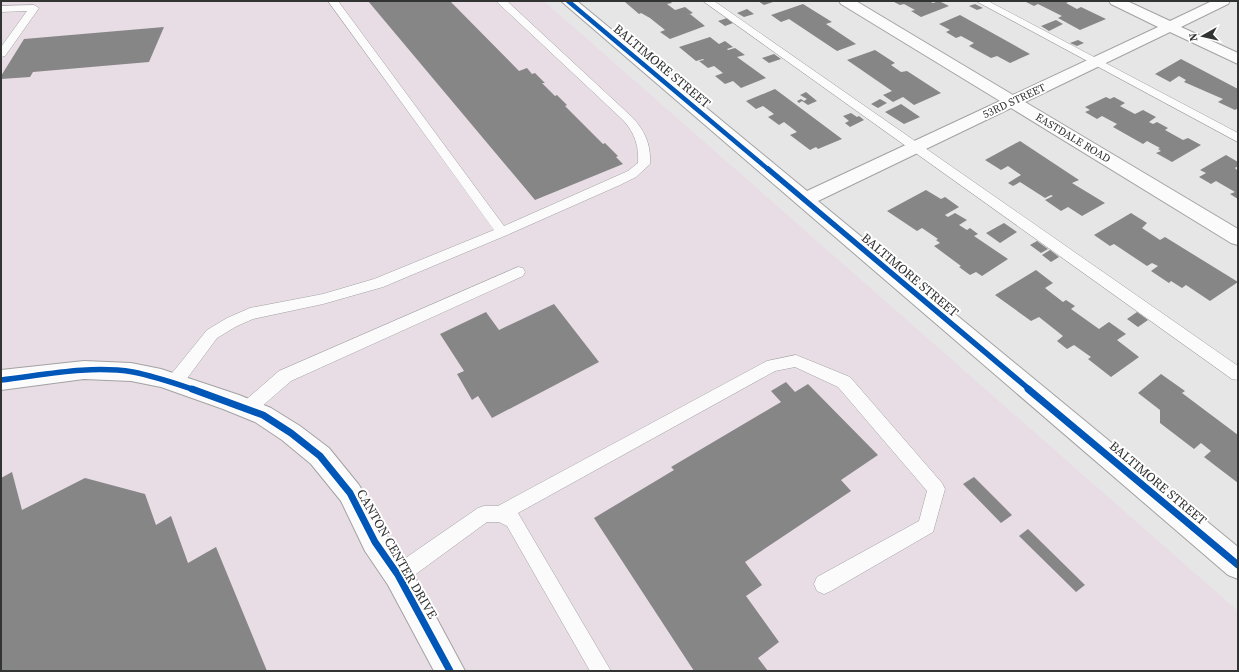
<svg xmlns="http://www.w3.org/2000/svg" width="1239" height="672" viewBox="0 0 1239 672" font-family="'Source Serif 4',serif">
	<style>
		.industrial { fill: #e9dde5 }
		.building { fill: #868687 }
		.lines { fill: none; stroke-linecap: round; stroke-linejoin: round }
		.lane-casing { stroke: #a2a2a3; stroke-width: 1 }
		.street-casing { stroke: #a2a2a3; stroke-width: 2 }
		.secondary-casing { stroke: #a2a2a3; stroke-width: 2 }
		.lane { fill: #fbfbfb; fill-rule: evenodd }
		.street { fill: #fbfbfb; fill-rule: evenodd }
		.secondary { fill: #fbfbfb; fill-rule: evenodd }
		.cycleway-far2-casing { stroke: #fff; stroke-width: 6 }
		.cycleway-far1-casing { stroke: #fff; stroke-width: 8 }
		.cycleway-casing { stroke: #fff; stroke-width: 10 }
		.cycleway-far2 { stroke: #0057b8; stroke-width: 4.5 }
		.cycleway-far1 { stroke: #0057b8; stroke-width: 5.5 }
		.cycleway { stroke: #0057b8; stroke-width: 7 }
		.labels { text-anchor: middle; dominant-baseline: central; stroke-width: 4; stroke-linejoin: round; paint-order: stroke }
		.far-street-label { font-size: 11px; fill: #323333; stroke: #fff }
		.street-label { font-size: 13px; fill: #323333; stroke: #fff }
	</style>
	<rect width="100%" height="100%" fill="#e6e6e7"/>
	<path class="industrial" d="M 1,1 L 544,1 L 1238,611 L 1238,671 L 1,671 Z"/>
	<path class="building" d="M 368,1 L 450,1 L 519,71 L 527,68 L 532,74 L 535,73 L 545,83 L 542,83 L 555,96 L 557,95 L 567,105 L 565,106 L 603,144 L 605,143 L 618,156 L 616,157 L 623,164 L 535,200 Z
		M 629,1 L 670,1 L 672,3 L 667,4 L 675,10 L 685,7 L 693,13 L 683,16 L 690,14 L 705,26 L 670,39 L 660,32 L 665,30 L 650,18 L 641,13 L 639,14 L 625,2 Z
		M 758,1 L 776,1 L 764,5 Z
		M 892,1 L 929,1 L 933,3 L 939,1 L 949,6 L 921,17 L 911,11 L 915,10 L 904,4 L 900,5 Z
		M 1024,1 L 1071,1 L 1066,3 L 1077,9 L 1081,7 L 1106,19 L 1080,30 L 1058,18 L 1062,16 L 1038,4 L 1034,6 Z
		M 803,4 L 832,22 L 826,24 L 856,44 L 837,51 L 789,19 L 781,22 L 771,15 Z
		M 975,4 L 983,8 L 977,10 L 969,6 Z
		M 747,9 L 754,14 L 744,17 L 737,13 Z
		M 960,15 L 1030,54 L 1010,63 L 997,56 L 991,58 L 969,46 L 974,43 L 961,36 L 956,38 L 946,32 L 950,30 L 939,24 Z
		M 727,18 L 733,23 L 725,26 L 718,21 Z
		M 1056,20 L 1063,24 L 1049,31 L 1041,26 Z
		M 164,27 L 149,62 L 33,72 L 30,77 L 1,79 L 1,76 L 24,39 Z
		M 710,37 L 719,44 L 725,41 L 733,47 L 727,49 L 728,50 L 735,48 L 745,55 L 737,57 L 766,78 L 741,88 L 733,81 L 725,84 L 715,76 L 723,73 L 714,66 L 708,68 L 699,61 L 704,60 L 703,59 L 696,61 L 679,47 Z
		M 1078,40 L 1084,43 L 1077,46 L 1070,43 Z
		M 875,50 L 895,63 L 891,65 L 901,72 L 907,71 L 941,93 L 914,105 L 903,97 L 893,102 L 883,95 L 892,91 L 847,60 Z
		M 774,54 L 781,59 L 769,63 L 762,58 Z
		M 1181,59 L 1238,89 L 1238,108 L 1235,110 L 1218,102 L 1223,99 L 1184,82 L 1186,80 L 1179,76 L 1170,82 L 1155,74 Z
		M 775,89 L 842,139 L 818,149 L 816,147 L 810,150 L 790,135 L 797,132 L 784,122 L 779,125 L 768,117 L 774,114 L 763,106 L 756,109 L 746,101 Z
		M 806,92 L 817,101 L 808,105 L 802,101 L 799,103 L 797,101 L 801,99 L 804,101 L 807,99 L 800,95 Z
		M 1106,97 L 1110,99 L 1114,97 L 1125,103 L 1120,106 L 1135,114 L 1143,110 L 1156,117 L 1149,122 L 1153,124 L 1157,122 L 1168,128 L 1165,130 L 1183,140 L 1188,138 L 1201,145 L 1172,162 L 1156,153 L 1161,151 L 1158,149 L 1160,148 L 1147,141 L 1143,144 L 1113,127 L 1117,124 L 1102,116 L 1097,119 L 1085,112 L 1090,110 L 1085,107 Z
		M 880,99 L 887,103 L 878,108 L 871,104 Z
		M 901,104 L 920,117 L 904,124 L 885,112 Z
		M 851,113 L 857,117 L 859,116 L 864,120 L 850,127 L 845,123 L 849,121 L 843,116 Z
		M 1020,141 L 1079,180 L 1072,183 L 1105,203 L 1082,216 L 1068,207 L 1061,211 L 1045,200 L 1053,196 L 1051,195 L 1045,198 L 1020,182 L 1013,186 L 1008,183 L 1021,175 L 1008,166 L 1001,170 L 985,160 Z
		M 1226,155 L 1238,162 L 1238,166 L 1235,168 L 1238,171 L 1238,199 L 1230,194 L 1235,192 L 1216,181 L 1211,184 L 1199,177 L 1206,173 L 1200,170 Z
		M 926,190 L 941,199 L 945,197 L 959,207 L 945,215 L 948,217 L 955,213 L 967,220 L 959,225 L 967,230 L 970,228 L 978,234 L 974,236 L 1008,259 L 982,276 L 976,272 L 970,275 L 959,267 L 961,266 L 934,246 L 940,243 L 936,240 L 938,239 L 922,228 L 917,231 L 887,211 Z
		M 1131,213 L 1147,223 L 1142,228 L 1160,240 L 1165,237 L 1238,282 L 1210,301 L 1186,285 L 1182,288 L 1171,281 L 1169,283 L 1151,271 L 1158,266 L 1152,263 L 1147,266 L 1114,244 L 1110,246 L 1094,235 Z
		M 1004,223 L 1017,232 L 1000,243 L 986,233 Z
		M 1037,241 L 1048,249 L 1041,253 L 1030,245 Z
		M 1050,250 L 1059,257 L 1051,262 L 1042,255 Z
		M 1036,270 L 1053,283 L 1045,288 L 1063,302 L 1066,300 L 1075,306 L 1071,309 L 1099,329 L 1109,322 L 1126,334 L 1117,340 L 1139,357 L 1111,377 L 1088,359 L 1091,357 L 1074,345 L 1067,349 L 1057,341 L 1063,336 L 1039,317 L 1031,321 L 995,295 Z
		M 554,304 L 599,362 L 492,418 L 478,396 L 472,400 L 457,374 L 464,371 L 440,334 L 486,312 L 499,330 Z
		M 1137,312 L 1148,320 L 1138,327 L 1127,319 Z
		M 1161,374 L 1185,391 L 1182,393 L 1238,435 L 1238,483 L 1204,457 L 1211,451 L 1201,443 L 1194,449 L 1160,423 L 1160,410 L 1138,393 Z
		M 786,382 L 795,392 L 808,384 L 878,455 L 841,480 L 851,491 L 745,562 L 762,585 L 746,596 L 779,642 L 758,658 L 768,671 L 694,671 L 594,518 L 674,470 L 671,467 L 781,402 L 771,391 Z
		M 12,472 L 22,510 L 85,478 L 145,494 L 156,525 L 171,516 L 188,563 L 216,547 L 267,671 L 1,671 L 1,478 Z
		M 974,477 L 1012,515 L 1001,523 L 963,484 Z
		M 1028,529 L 1085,585 L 1076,592 L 1019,536 Z"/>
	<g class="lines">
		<defs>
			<path id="lane" d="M 328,1 L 338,1 L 504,226 L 628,171 L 638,163 C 639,146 635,134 624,121 L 496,1 L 507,1 L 632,117 C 645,131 651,144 650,164 L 636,177 L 620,185 L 507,235 L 383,287 L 323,304 L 253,319 L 237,326 L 217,338 L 180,388 L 174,390 L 168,388 L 166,383 L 168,378 L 207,330 L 227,318 L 250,308 L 323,294 L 374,279 L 494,230 Z
				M 703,1 L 714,1 L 1238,366 L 1238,380 L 1232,379 Z
				M 976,1 L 988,1 L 1238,133 L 1238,142 Z
				M 34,5 L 39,8 L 5,56 L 1,57 L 1,47 L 27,11 L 1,12 L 1,6 Z
				M 518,267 L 523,268 L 525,272 L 523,276 L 291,381 L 253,414 L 247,416 L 241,414 L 239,409 L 241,404 L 279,371 Z
				M 796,355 L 850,377 L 942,483 L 945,489 L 933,532 L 831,591 L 824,594 L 817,591 L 814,584 L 817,577 L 919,521 L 927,491 L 838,387 L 795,367 L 775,371 L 518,513 L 611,671 L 590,671 L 507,526 L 499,522 L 487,522 L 405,582 L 398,584 L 391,582 L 389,575 L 391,568 L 478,508 L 484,506 L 498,506 L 767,361 Z"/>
			<path id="street" d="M 561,1 L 577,1 L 807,191 L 1000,101 L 841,4 L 839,1 L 856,1 L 1013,95 L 1158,27 L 1111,4 L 1109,1 L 1127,1 L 1170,21 L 1212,1 L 1230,1 L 1228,4 L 1181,27 L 1238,53 L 1238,64 L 1170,32 L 1025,102 L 1238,229 L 1238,245 L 1231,243 L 1011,108 L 818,201 L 1238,547 L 1238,579 L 1228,575 Z"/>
			<path id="secondary" d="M 84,361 L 131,363 L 161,369 L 239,395 L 271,408 L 300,426 L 329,448 L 359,485 L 385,533 L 408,565 L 465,671 L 434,671 L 388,585 L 365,551 L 341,501 L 311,464 L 282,440 L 255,422 L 223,409 L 161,387 L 131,381 L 84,379 L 1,390 L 1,370 Z"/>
		</defs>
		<use href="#lane" class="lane-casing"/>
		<use href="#street" class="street-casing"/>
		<use href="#secondary" class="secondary-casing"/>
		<use href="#lane" class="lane"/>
		<use href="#street" class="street"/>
		<use href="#secondary" class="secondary"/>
		<defs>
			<path id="cycleway-far2" d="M 568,1 L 769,170"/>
			<path id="cycleway-far1" d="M 768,169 L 1030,390
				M 1,380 C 44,375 89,365 133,372 C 154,376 174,383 195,390"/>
			<path id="cycleway" d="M 192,389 L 263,415 L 291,433 L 320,456 L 350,493 L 375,542 L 398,575 L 450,671
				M 1028,389 L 1238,565"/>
		</defs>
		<use href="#cycleway-far2" class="cycleway-far2-casing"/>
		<use href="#cycleway-far1" class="cycleway-far1-casing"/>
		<use href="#cycleway" class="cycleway-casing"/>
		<use href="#cycleway-far2" class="cycleway-far2"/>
		<use href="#cycleway-far1" class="cycleway-far1"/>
		<use href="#cycleway" class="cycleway"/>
	</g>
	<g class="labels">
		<g class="far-street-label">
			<text transform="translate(1014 101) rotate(-25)">53RD STREET</text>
			<text transform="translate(1073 138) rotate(31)">EASTDALE ROAD</text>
		</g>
		<g class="street-label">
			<text transform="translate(662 66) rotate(40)">BALTIMORE STREET</text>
			<text transform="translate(910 275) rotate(40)">BALTIMORE STREET</text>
			<text transform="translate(1158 483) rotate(40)">BALTIMORE STREET</text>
			<text transform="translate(397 554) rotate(60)">CANTON CENTER DRIVE</text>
		</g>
	</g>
	<rect width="1239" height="672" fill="none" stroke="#323333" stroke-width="4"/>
	<g transform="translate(1203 36) rotate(262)" stroke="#ffffff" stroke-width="3" paint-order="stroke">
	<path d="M0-3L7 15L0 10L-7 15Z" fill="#323333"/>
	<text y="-6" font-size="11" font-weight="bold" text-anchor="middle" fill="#323333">N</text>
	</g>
</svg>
